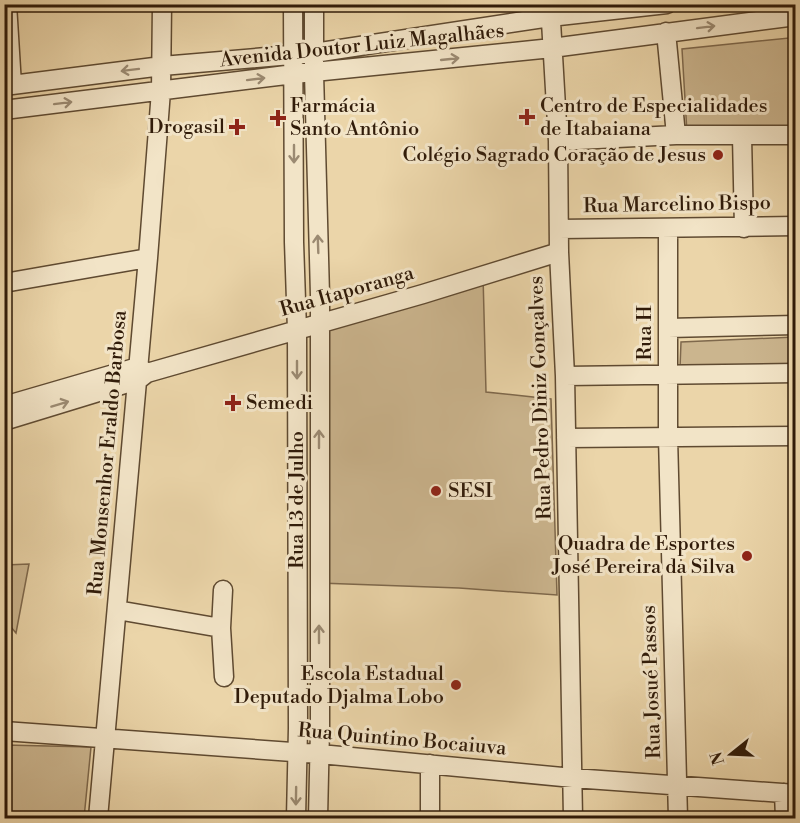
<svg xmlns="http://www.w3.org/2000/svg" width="800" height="823" viewBox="0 0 800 823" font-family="'Libre Bodoni',serif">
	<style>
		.green { fill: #cbb58e; stroke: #7e684c; stroke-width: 1.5 }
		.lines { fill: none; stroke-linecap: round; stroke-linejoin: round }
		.minor-casing { stroke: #5f4a31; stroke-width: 21 }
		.minor { stroke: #f2e4c7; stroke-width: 18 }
		.oneway { stroke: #9b8a72 }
		.poi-dot { fill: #8f2418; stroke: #f2e4c7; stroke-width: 2 }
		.labels { text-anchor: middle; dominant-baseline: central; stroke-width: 6; stroke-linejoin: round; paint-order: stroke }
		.street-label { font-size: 20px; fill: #301b09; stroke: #f2e4c7 }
		.poi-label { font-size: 20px; fill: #301b09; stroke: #f2e4c7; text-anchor: start }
	</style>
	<rect width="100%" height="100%" fill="#ebd5a9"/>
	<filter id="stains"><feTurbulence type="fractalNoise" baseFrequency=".00333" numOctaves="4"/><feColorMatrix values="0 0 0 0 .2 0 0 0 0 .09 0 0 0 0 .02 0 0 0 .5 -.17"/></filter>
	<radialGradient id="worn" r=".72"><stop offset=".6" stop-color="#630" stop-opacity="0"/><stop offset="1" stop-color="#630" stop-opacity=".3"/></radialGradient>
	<path class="green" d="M 789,38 L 791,130 L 687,133 L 682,49 Z
		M 483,275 L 486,392 L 551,399 L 557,595 L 459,588 L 319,583 L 319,323 Z
		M 795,337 L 795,365 L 680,368 L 681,342 Z
		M 29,564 L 16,633 L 5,620 L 5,565 Z
		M 5,745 L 91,747 L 84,818 L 5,818 Z"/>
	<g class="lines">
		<defs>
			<path id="minor" d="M 7,4 L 12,85
				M 293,4 L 294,242 L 297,330 L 298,728 L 296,818
				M 314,4 L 314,73 L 320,295 L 320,729 L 318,818
				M 550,4 L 558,141 L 559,252 L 565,376 L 573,818
				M 666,32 L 676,135
				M 4,86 L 162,66 L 314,53 L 550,17 L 667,4
				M 4,110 L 294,74 L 552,48 L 796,16
				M 742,136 L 744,228
				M 558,141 L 676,135 L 796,135
				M 559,229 L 796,226
				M 668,229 L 668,437 L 678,818
				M 4,283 L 148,258
				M 668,328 L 796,325
				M 565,376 L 796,373
				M 4,406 L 138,367 L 143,370
				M 4,421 L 138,380 L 147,373 L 423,294 L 559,252
				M 566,438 L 796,436
				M 223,590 L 221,628 L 224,677
				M 117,610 L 221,628
				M 4,731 L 320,754 L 573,778 L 796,794
				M 784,793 L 785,818
				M 98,818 L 148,258 L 161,91 L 162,4
				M 430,818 L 430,764"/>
		</defs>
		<use href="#minor" class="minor-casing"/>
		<use href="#minor" class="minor"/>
	</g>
	<defs><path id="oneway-shaft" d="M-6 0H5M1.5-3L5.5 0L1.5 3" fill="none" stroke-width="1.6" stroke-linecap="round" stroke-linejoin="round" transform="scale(1.5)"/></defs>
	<g class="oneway">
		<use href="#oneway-shaft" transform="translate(706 27) rotate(-7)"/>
		<use href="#oneway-shaft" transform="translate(450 59) rotate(-6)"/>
		<use href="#oneway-shaft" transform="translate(130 70) rotate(173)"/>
		<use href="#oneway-shaft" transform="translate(256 79) rotate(-7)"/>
		<use href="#oneway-shaft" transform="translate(63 103) rotate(-7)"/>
		<use href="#oneway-shaft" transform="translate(294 154) rotate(90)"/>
		<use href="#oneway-shaft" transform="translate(318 244) rotate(-92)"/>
		<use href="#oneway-shaft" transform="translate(297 370) rotate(90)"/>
		<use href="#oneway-shaft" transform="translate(60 404) rotate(-17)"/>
		<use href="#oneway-shaft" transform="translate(319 439) rotate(-90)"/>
		<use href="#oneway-shaft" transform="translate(319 634) rotate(-90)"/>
		<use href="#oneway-shaft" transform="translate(296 796) rotate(91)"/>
	</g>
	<g class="poi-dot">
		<path d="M524 108h6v6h6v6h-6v6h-6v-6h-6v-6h6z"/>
		<path d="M275 109h6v6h6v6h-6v6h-6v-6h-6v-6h6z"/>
		<path d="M234 118h6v6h6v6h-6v6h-6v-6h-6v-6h6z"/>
		<circle cx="718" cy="155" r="6"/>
		<path d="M230 394h6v6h6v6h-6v6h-6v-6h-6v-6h6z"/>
		<circle cx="436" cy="491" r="6"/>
		<circle cx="747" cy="556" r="6"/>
		<circle cx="456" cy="685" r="6"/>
	</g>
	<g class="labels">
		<g class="street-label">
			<text transform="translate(362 46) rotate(-6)">Avenida Doutor Luiz Magalhães</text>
			<text transform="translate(677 205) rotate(-1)">Rua Marcelino Bispo</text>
			<text transform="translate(347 292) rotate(-16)">Rua Itaporanga</text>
			<text transform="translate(645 333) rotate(-90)">Rua H</text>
			<text transform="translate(541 398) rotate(-92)">Rua Pedro Diniz Gonçalves</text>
			<text transform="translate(108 453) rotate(-85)">Rua Monsenhor Eraldo Barbosa</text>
			<text transform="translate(297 500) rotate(-90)">Rua 13 de Julho</text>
			<text transform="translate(652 682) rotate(-92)">Rua Josué Passos</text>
			<text transform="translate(402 740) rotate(5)">Rua Quintino Bocaiuva</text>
		</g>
		<g class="poi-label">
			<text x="290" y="106">Farmácia<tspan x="290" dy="23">Santo Antônio</tspan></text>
			<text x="540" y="106">Centro de Especialidades<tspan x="540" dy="23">de Itabaiana</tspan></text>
			<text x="225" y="127" text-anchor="end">Drogasil</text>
			<text x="706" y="155" text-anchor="end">Colégio Sagrado Coração de Jesus</text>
			<text x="246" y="403">Semedi</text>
			<text x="448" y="491">SESI</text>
			<text x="735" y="544" text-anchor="end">Quadra de Esportes<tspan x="735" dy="23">José Pereira da Silva</tspan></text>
			<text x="444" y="674" text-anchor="end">Escola Estadual<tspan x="444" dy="23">Deputado Djalma Lobo</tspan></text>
		</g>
	</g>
	<rect width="800" height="823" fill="none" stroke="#ebd5a9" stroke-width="24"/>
	<rect x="6" y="6" width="788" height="811" fill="none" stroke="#301b09" stroke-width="3"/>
	<rect x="12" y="12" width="776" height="799" fill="none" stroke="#301b09" stroke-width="1.5"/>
	<g transform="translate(731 754) rotate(252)" stroke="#f2e4c7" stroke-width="4.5" paint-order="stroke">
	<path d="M0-4.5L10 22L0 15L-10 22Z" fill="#301b09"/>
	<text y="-9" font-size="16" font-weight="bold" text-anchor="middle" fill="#301b09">N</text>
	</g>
	<rect width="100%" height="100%" filter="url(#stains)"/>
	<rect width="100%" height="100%" fill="url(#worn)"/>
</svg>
